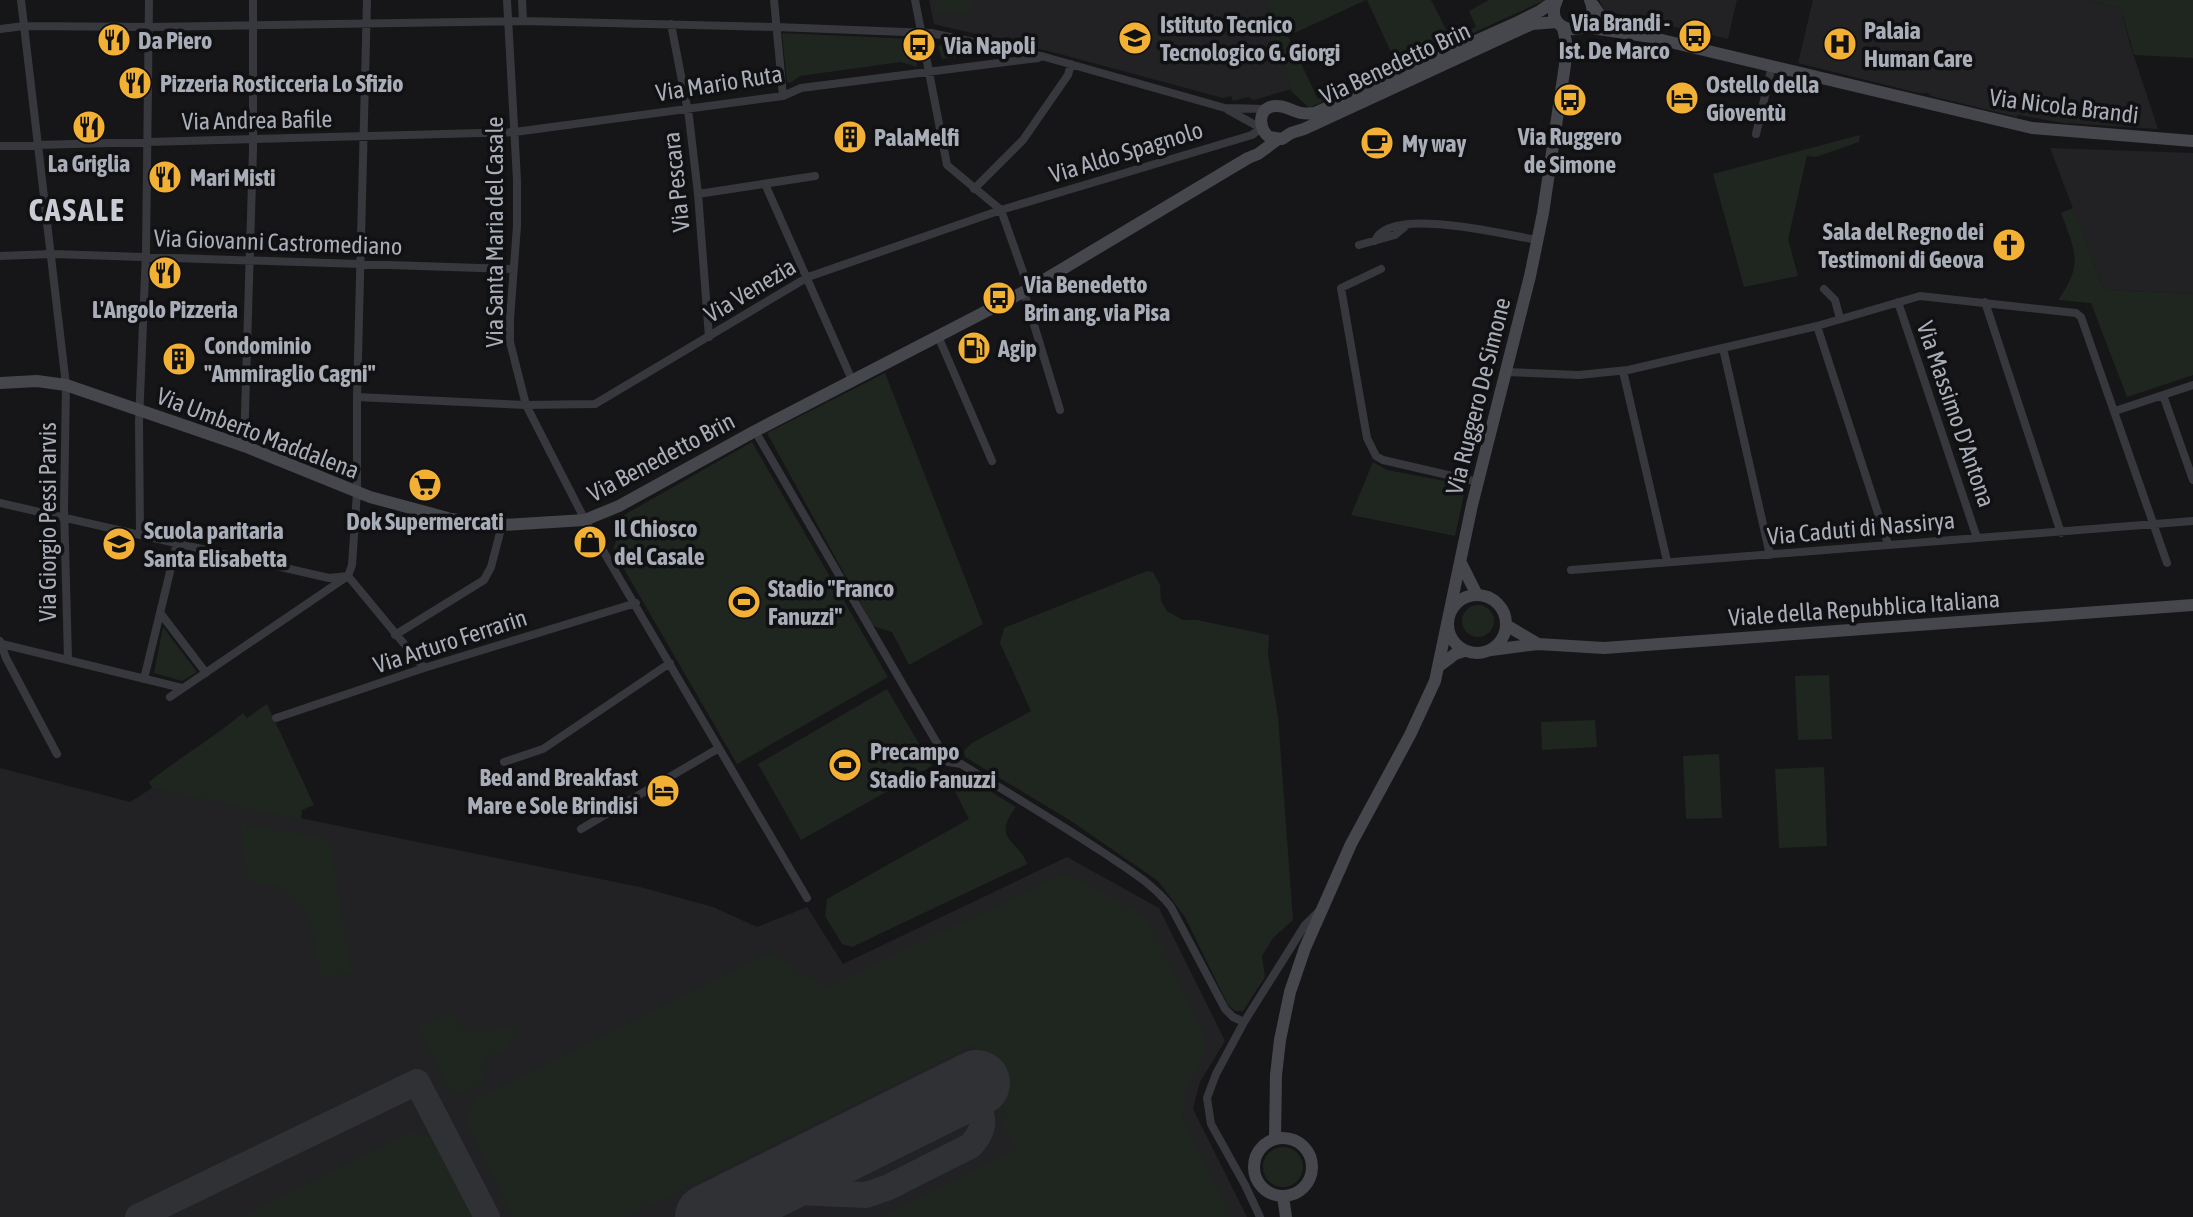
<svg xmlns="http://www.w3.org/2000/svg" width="2193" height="1217" viewBox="0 0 2193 1217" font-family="'Asap Condensed',sans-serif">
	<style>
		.built { fill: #222225 }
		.green { fill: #1e261f }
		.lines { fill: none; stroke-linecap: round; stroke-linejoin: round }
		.taxiway { stroke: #303135; stroke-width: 26 }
		.runway { stroke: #303135; stroke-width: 66 }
		.street { stroke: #37383d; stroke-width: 8 }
		.secondary { stroke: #45474d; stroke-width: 12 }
		.labels { text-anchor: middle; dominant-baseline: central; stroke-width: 7; stroke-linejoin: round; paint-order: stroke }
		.poi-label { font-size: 24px; font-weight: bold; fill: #a8adb8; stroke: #111113; text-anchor: start }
		.street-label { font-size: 24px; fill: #a8adb8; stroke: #111113 }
		.district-label { font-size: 32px; font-weight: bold; letter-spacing: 2px; fill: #c9ccd4; stroke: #111113 }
	</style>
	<rect width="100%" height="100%" fill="#161618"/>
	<path class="built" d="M 929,0 L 1265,0 L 1291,89 L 1254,100 L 1248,97 L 1233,101 L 1231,96 L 1223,98 L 1056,53 L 934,24 Z
		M 1599,0 L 1737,0 L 1728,39 L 1605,11 Z
		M 1813,0 L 2088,0 L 2121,8 L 2130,44 L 2158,129 L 2064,123 L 2018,115 L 2017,117 L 1931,96 L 1928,93 L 1918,93 L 1798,63 Z
		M 2050,148 L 2193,153 L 2193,294 L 2104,290 Z
		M 0,768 L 130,802 L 152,788 L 640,887 L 713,907 L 757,927 L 807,907 L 843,964 L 1067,857 L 1159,908 L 1225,1041 L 1200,1082 L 1193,1109 L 1247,1217 L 0,1217 Z"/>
	<path class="green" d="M 935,0 L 970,0 L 970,13 L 935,12 Z
		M 1265,0 L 1366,0 L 1288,36 L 1318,99 L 1396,63 L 1367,0 L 1431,0 L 1451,39 L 1476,27 L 1469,11 L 1489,0 L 1545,0 L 1309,108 L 1291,91 Z
		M 2088,0 L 2193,0 L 2193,58 L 2134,55 L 2121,8 Z
		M 782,33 L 913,39 L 917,67 L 901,62 L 800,76 L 790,83 L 787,82 Z
		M 940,45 L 983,53 L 983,54 L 942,59 L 938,47 Z
		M 1860,135 L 1859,142 L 1816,157 L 1807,156 L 1788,239 L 1798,276 L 1744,287 L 1713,174 Z
		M 2073,208 L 2104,290 L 2193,294 L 2193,375 L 2127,397 L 2091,303 L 2058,300 C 2084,264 2075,251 2061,213 Z
		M 885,373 L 983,624 L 909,665 L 892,632 L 873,626 L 767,433 Z
		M 752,442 L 888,677 L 737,764 L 613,550 L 624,515 Z
		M 1373,462 L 1387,470 L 1466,485 L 1455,536 L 1351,515 Z
		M 1147,571 L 1153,572 L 1160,585 L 1161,601 L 1167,611 L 1183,620 L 1197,620 L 1269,635 L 1268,655 L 1278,717 L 1293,920 L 1273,938 L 1262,956 L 1265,977 L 1243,1011 L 1235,1011 L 1228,1005 L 1185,917 L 1158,881 L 1071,821 L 965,757 L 964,751 L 972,743 L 1031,711 L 1000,643 L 1004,628 Z
		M1462 621a16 16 0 1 1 32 0a16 16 0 1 1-32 0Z
		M 163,627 L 197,672 L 182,681 L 154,673 Z
		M 1829,675 L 1832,739 L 1798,740 L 1795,676 Z
		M 887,689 L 932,766 L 801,840 L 758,764 Z
		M 267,704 L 314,805 L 302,810 L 301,820 L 152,788 L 149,782 C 179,758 213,738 243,713 L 247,718 Z
		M 1595,720 L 1597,747 L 1542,750 L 1541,722 Z
		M 1719,754 L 1722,818 L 1686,819 L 1683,756 Z
		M 1824,767 L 1827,846 L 1779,848 L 1775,769 Z
		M 960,773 L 1016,807 C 990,841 1020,840 1027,864 L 852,947 L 842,944 L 825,916 L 827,899 L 969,819 L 952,785 L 956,775 Z
		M 241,823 L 326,839 L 330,845 L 352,973 L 321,978 C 312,929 310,883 248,882 Z
		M 1067,874 L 1143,915 L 1156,933 L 1204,1033 L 1204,1051 L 1187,1085 L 1182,1117 L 1233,1217 L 881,1217 L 1016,1150 L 999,1116 L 1005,1112 L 974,1045 L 625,1217 L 512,1217 L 466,1122 L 469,1111 L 477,1098 L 770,952 L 826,988 L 1059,875 Z
		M 451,1011 C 454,1016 457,1022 461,1025 C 477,1039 507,1027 524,1023 L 501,1054 L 494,1049 L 483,1063 L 489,1069 L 476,1087 L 452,1097 L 417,1026 Z
		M 410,1132 L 430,1137 L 438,1144 L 474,1217 L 241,1217 Z
		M1263 1167a20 20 0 1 1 40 0a20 20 0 1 1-40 0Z"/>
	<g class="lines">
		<path class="taxiway" d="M 755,1193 L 772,1191 L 866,1195 L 889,1187 L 970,1146 C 995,1122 979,1096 946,1098
			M 138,1217 L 417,1082 L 487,1217"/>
		<path class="runway" d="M 708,1217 L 977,1083"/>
		<path class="street" d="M 21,0 L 66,385 L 64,507 L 68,659
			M 507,0 L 517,180 L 517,226 L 510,319 L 510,342 L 526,405 L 585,520 L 807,898
			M 522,0 L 523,21
			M 774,0 L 783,96
			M 915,0 L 947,165 L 1001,210
			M 671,24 L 689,117 L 698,194 L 709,337
			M 0,29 L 24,26 L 149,27 L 523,21 L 776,27 L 931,33 L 1045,57 L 1225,108 L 1267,109
			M 1756,134 L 1772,66
			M 0,146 L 515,132 L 783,96 L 801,88 L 1038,58
			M 765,184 L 852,380
			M 974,189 L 1023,140 L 1068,75 L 1071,64
			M 698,194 L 815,176
			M 1001,210 L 1029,289
			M 1375,241 C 1388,205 1507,235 1537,240
			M 1359,245 L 1395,235 L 1408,224
			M 0,256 L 52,254 L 513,269
			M 1381,269 L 1341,288 L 1367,438 L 1376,456 L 1383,460 L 1478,482
			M 1824,289 L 1835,300 L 1840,319
			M 1024,292 L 1060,410
			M 1898,302 L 1977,538
			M 1985,302 L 2061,533
			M 1817,326 L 1888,544
			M 938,336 L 992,461
			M 1723,348 L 1770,555
			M 1623,371 L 1667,561
			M 1506,372 L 1579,375 L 1628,370 L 1817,326 L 1920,296 L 2076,313 L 2081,317 L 2167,563
			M 2163,395 L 2193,480
			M 357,397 L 526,405 L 595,404 L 808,277 L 1001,210 L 1252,135 L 1261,128 L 1228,110
			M 2115,411 L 2193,385
			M 755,431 L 948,762 L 961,764 C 1009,793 1057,822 1104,853 C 1128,869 1153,884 1171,907 L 1225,1009 L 1233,1017 L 1244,1022
			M 244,446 L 253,149 L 253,0
			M 0,503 L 329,578 L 348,576
			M 140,535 L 139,422 L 146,251 L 149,0
			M 1571,570 L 2193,521
			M 348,576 L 352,565 L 357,492 L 357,397 L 367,0
			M 348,576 L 424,668
			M 161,614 L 206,673
			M 395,635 L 484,580 L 491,567 L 502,525
			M 0,641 L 6,658 L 57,754
			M 2,644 L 182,688
			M 144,679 L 177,543
			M 170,697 L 345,578
			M 276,718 L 424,668 L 636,603
			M 504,762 L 543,749 L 670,663
			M 581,829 L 719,748
			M 1260,1217 L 1245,1185 L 1211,1124 L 1207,1098 L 1216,1074 L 1244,1022 L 1305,925 L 1319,911"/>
		<path class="secondary" d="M 1556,0 L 1540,11 L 1516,23 L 1315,113 C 1294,116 1291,106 1277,106 C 1258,105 1257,128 1269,137 L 1282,139 L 1291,133 L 1304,129 L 1532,24 L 1557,22
			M 1557,0 C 1539,38 1607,40 1590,0
			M 1593,5 L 1602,18 L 1626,27
			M 1585,27 L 1645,36 L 2032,128 L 2193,141
			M 0,383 L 37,381 L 66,385 L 244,446 L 370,497 L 422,511 L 451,519 L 502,525 L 585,520 L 619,506 L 755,431 L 1029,289 L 1248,158 L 1258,154 L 1277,140
			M 1461,563 L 1477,595
			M1448 624a29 29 0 1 1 58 0a29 29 0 1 1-58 0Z
			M 1506,625 L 1538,644
			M 1491,650 L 1538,644 L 1604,648 L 2193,605
			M 1438,667 L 1455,654 L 1464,651
			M1254 1167a29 29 0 1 1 58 0a29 29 0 1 1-58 0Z
			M 1275,1139 L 1276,1075 L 1280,1040 L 1290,992 L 1305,948 L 1351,844 L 1410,735 L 1435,681 L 1472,505 L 1530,276 L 1543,213 L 1565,65 L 1566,42 L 1563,28
			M 1283,1196 L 1286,1217"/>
	</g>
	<defs>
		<symbol id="bus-disc" viewBox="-11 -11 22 22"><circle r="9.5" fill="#f2b134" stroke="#111113"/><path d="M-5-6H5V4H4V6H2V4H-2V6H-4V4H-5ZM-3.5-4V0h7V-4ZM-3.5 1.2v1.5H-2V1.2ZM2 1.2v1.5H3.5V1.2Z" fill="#111"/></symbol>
		<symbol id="school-disc" viewBox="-11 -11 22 22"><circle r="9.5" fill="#f2b134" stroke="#111113"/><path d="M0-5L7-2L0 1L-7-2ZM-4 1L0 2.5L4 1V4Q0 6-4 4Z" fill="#111"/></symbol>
		<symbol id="restaurant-disc" viewBox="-11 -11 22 22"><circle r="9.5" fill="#f2b134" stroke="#111113"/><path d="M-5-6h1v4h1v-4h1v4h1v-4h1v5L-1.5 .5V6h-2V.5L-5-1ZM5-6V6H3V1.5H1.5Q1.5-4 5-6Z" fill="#111"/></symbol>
		<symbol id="hospital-disc" viewBox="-11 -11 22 22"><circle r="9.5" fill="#f2b134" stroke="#111113"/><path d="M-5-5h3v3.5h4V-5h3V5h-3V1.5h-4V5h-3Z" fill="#111"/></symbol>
		<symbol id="hotel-disc" viewBox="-11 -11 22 22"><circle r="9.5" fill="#f2b134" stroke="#111113"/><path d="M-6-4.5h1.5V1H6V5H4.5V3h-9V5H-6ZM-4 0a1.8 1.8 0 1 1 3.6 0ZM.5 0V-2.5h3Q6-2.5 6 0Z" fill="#111"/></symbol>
		<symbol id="building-disc" viewBox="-11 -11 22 22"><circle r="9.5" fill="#f2b134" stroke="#111113"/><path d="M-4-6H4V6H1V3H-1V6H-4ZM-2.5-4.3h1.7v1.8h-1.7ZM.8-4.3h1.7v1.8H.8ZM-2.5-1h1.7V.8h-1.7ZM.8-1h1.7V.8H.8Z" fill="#111"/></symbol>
		<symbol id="cafe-disc" viewBox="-11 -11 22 22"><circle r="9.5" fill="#f2b134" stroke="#111113"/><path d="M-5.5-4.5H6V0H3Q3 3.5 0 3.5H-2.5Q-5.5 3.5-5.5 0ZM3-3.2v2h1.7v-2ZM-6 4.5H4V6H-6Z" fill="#111"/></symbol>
		<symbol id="church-disc" viewBox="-11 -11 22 22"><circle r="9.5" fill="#f2b134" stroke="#111113"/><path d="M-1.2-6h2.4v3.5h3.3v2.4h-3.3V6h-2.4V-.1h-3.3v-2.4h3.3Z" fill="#111"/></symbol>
		<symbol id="fuel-disc" viewBox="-11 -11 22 22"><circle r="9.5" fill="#f2b134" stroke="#111113"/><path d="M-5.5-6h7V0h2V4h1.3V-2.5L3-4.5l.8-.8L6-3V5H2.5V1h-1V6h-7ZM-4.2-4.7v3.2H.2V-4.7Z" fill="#111"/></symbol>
		<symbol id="supermarket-disc" viewBox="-11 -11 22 22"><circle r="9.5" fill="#f2b134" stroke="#111113"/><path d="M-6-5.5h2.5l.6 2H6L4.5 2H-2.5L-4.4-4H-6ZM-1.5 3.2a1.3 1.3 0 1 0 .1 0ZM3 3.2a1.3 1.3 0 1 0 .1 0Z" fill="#111"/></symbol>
		<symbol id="shop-disc" viewBox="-11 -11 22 22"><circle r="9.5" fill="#f2b134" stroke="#111113"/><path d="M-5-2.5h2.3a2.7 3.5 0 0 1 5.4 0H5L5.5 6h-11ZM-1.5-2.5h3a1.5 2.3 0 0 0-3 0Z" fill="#111"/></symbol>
		<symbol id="stadium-disc" viewBox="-11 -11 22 22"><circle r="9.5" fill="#f2b134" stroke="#111113"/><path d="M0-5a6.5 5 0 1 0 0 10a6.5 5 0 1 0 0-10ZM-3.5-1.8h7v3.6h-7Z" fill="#111"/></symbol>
	</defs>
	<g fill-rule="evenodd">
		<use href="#bus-disc" x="1676" y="17" width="38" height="38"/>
		<use href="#school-disc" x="1116" y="19" width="38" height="38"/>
		<use href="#restaurant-disc" x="95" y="21" width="38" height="38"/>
		<use href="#hospital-disc" x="1821" y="25" width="38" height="38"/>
		<use href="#bus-disc" x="900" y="26" width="38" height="38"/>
		<use href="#restaurant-disc" x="116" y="64" width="38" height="38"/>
		<use href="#hotel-disc" x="1663" y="79" width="38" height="38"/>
		<use href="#bus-disc" x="1551" y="81" width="38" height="38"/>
		<use href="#restaurant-disc" x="70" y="108" width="38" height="38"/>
		<use href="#building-disc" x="831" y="118" width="38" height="38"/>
		<use href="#cafe-disc" x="1358" y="124" width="38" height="38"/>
		<use href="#restaurant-disc" x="146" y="158" width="38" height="38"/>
		<use href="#church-disc" x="1990" y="226" width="38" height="38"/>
		<use href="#restaurant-disc" x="146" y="254" width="38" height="38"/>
		<use href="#bus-disc" x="980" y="279" width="38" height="38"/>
		<use href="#fuel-disc" x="955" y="329" width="38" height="38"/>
		<use href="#building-disc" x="160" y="340" width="38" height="38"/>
		<use href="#supermarket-disc" x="406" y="466" width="38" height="38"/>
		<use href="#shop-disc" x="571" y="523" width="38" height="38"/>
		<use href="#school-disc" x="100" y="525" width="38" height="38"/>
		<use href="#stadium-disc" x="725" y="583" width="38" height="38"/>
		<use href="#stadium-disc" x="826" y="746" width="38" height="38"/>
		<use href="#hotel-disc" x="644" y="772" width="38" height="38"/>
	</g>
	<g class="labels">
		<g class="poi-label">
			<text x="1670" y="22" text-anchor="end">Via Brandi -<tspan x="1670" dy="28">Ist. De Marco</tspan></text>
			<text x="1160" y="24">Istituto Tecnico<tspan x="1160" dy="28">Tecnologico G. Giorgi</tspan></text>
			<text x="1864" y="30">Palaia<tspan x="1864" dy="28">Human Care</tspan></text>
			<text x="138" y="40">Da Piero</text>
			<text x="944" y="45">Via Napoli</text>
			<text x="160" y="83">Pizzeria Rosticceria Lo Sfizio</text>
			<text x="1706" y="84">Ostello della<tspan x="1706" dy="28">Gioventù</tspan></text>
			<text x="1570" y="136" text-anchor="middle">Via Ruggero<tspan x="1570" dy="28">de Simone</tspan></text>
			<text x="874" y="137">PalaMelfi</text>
			<text x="1402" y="143">My way</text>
			<text x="89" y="163" text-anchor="middle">La Griglia</text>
			<text x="190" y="177">Mari Misti</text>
			<text x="1984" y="231" text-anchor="end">Sala del Regno dei<tspan x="1984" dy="28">Testimoni di Geova</tspan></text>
			<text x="1024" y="284">Via Benedetto<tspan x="1024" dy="28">Brin ang. via Pisa</tspan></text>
			<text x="165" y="309" text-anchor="middle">L'Angolo Pizzeria</text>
			<text x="204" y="345">Condominio<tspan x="204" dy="28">"Ammiraglio Cagni"</tspan></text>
			<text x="998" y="348">Agip</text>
			<text x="425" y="521" text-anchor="middle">Dok Supermercati</text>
			<text x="614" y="528">Il Chiosco<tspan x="614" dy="28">del Casale</tspan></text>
			<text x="144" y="530">Scuola paritaria<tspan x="144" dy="28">Santa Elisabetta</tspan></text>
			<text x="768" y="588">Stadio "Franco<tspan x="768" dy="28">Fanuzzi"</tspan></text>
			<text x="870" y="751">Precampo<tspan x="870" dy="28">Stadio Fanuzzi</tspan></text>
			<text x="638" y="777" text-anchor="end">Bed and Breakfast<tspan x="638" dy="28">Mare e Sole Brindisi</tspan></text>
		</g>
		<g class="street-label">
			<text transform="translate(1395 63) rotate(-25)">Via Benedetto Brin</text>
			<text transform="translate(719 83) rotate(-9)">Via Mario Ruta</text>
			<text transform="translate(2064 106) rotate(7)">Via Nicola Brandi</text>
			<text transform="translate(257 120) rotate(-1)">Via Andrea Bafile</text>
			<text transform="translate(1126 152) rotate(-17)">Via Aldo Spagnolo</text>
			<text transform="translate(676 182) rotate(-96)">Via Pescara</text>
			<text transform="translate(494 232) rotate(-90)">Via Santa Maria del Casale</text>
			<text transform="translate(278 242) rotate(2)">Via Giovanni Castromediano</text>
			<text transform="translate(750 290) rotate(-31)">Via Venezia</text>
			<text transform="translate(1478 396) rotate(-76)">Via Ruggero De Simone</text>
			<text transform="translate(1956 414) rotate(71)">Via Massimo D'Antona</text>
			<text transform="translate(258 433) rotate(21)">Via Umberto Maddalena</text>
			<text transform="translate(661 457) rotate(-28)">Via Benedetto Brin</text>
			<text transform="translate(47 522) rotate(-90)">Via Giorgio Pessi Parvis</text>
			<text transform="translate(1861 528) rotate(-5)">Via Caduti di Nassirya</text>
			<text transform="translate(1864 608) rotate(-4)">Viale della Repubblica Italiana</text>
			<text transform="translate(450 641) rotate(-18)">Via Arturo Ferrarin</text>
		</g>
		<g class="district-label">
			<text x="77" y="209">CASALE</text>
		</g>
	</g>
</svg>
